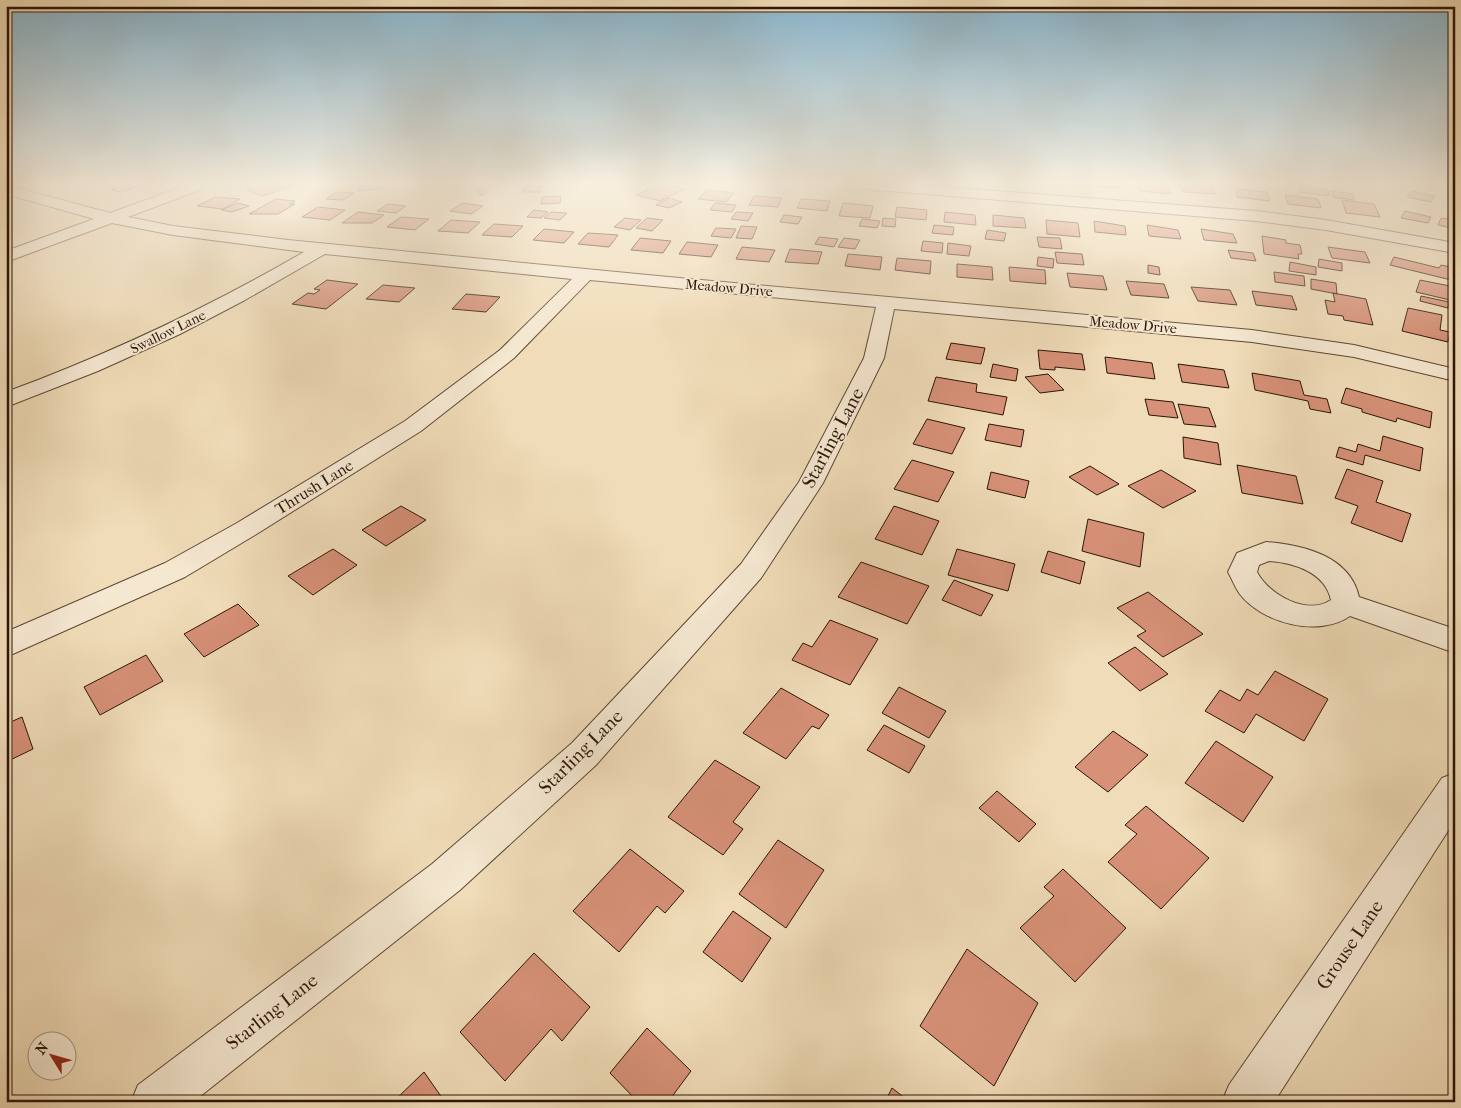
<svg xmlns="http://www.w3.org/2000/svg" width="1461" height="1108" viewBox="0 0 1461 1108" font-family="'IM FELL French Canon',serif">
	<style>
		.building { fill: #d79178; stroke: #2c1507 }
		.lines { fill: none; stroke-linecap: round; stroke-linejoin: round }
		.street-casing { stroke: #5d4733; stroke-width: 2 }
		.street { fill: #f5e8d1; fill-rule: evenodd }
		.labels { text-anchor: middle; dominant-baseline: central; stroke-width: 4; stroke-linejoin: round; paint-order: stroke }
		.far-street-label { font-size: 14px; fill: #2c1507; stroke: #f5e8d1 }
		.street-label { font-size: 16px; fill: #2c1507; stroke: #f5e8d1 }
		.near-street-label { font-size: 19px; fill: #2c1507; stroke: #f5e8d1 }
	</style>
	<rect width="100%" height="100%" fill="#f0dcb8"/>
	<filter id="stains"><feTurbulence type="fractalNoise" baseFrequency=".004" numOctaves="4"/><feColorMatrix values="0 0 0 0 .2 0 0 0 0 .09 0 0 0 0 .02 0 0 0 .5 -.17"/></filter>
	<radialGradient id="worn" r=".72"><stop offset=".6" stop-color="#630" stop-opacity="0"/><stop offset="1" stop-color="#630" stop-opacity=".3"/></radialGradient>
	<path class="building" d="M 113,185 L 142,185 L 122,192 L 111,190 L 117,188 L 109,186 Z
		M 261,185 L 296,185 L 262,196 L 246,189 Z
		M 360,185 L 381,185 L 379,189 L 358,191 Z
		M 657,185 L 680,185 L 676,187 L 684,189 L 660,201 L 636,195 Z
		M 1089,185 L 1118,185 L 1119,188 L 1089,186 Z
		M 1137,185 L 1166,185 L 1171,194 L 1140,191 Z
		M 1180,185 L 1210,186 L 1215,194 L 1184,192 Z
		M 525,186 L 542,186 L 540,192 L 523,192 Z
		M 1299,186 L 1328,190 L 1329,196 L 1300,192 Z
		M 476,187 L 490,188 L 484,195 L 479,195 L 481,191 L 475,190 Z
		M 1236,189 L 1267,192 L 1270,201 L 1237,197 Z
		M 707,190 L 734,193 L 726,202 L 698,199 Z
		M 1332,191 L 1353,194 L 1354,200 L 1333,197 Z
		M 1412,191 L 1435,196 L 1431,202 L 1407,197 Z
		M 337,192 L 354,193 L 343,200 L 326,199 Z
		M 1285,195 L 1318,199 L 1321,208 L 1288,204 Z
		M 561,196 L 560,203 L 541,204 L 542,197 Z
		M 754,196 L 782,198 L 778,207 L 749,205 Z
		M 215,197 L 240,199 L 223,209 L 197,206 Z
		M 669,198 L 682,202 L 669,208 L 656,205 Z
		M 276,199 L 295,201 L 290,204 L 295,204 L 278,214 L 249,214 Z
		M 801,199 L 830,201 L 827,211 L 797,208 Z
		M 1342,200 L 1374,204 L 1380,217 L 1346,213 Z
		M 238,203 L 249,206 L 232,212 L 221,210 Z
		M 463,203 L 483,206 L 471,214 L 450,211 Z
		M 715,203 L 736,205 L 732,212 L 710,210 Z
		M 843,203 L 873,206 L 870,218 L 839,216 Z
		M 388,204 L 406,206 L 396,213 L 377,211 Z
		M 318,207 L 345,210 L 330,220 L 302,217 Z
		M 897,207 L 927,210 L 926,220 L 895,217 Z
		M 534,210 L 548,212 L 541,218 L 527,217 Z
		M 1405,211 L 1431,217 L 1428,223 L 1401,218 Z
		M 358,212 L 384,215 L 372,223 L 342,223 Z
		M 551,212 L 567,213 L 560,220 L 544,218 Z
		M 736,212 L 753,213 L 748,221 L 731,219 Z
		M 945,212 L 975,215 L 976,225 L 944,222 Z
		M 784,215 L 802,217 L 798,224 L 780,222 Z
		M 993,215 L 1024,218 L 1026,228 L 993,226 Z
		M 401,217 L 429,219 L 415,230 L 387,227 Z
		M 625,218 L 641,220 L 630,230 L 614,227 Z
		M 647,218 L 663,220 L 652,231 L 636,228 Z
		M 883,218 L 896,219 L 895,227 L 882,226 Z
		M 1441,218 L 1455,220 L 1455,231 L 1450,230 L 1451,228 L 1438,225 Z
		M 862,219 L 880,221 L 877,228 L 859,226 Z
		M 451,220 L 480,222 L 468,233 L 438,231 Z
		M 1046,220 L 1078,223 L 1080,237 L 1047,234 Z
		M 1094,221 L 1125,226 L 1126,235 L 1095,232 Z
		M 494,224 L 523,226 L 512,237 L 482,235 Z
		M 934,225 L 954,227 L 953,235 L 932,233 Z
		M 1147,225 L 1178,230 L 1181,239 L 1149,236 Z
		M 741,226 L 757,227 L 752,239 L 736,238 Z
		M 716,228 L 736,229 L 731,238 L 711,236 Z
		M 544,229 L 574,232 L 564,243 L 533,240 Z
		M 1201,229 L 1233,234 L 1237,243 L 1204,240 Z
		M 987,230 L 1006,233 L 1004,241 L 985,239 Z
		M 588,233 L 618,235 L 609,247 L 578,244 Z
		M 1262,236 L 1286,240 L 1286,243 L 1300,245 L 1302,254 L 1298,254 L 1299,259 L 1264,254 Z
		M 819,237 L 838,239 L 834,247 L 815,244 Z
		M 1037,237 L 1060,238 L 1062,249 L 1039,247 Z
		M 640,238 L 671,241 L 663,253 L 631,250 Z
		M 844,238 L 860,240 L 855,249 L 838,247 Z
		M 923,241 L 943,243 L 942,253 L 921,251 Z
		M 687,242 L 718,245 L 711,257 L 679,254 Z
		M 948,243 L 971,246 L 969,256 L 947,254 Z
		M 742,247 L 775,250 L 769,262 L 736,259 Z
		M 1328,247 L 1365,252 L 1370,263 L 1332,258 Z
		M 790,249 L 822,252 L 818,264 L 785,262 Z
		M 1228,250 L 1253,253 L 1256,261 L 1231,258 Z
		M 1055,252 L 1082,254 L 1084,265 L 1057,263 Z
		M 848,254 L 882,257 L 880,270 L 845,266 Z
		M 1038,257 L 1054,259 L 1053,268 L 1037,266 Z
		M 1394,257 L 1439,268 L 1441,265 L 1455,268 L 1455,281 L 1390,265 Z
		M 897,258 L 931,261 L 930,274 L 895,270 Z
		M 1319,259 L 1342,263 L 1342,271 L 1318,267 Z
		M 1290,262 L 1316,267 L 1316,275 L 1289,271 Z
		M 957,264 L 992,267 L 993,280 L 957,277 Z
		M 1148,265 L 1159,267 L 1160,275 L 1148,273 Z
		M 1009,267 L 1045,270 L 1046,284 L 1010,281 Z
		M 1274,272 L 1304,276 L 1305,286 L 1275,282 Z
		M 1067,273 L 1103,276 L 1107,290 L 1070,287 Z
		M 1311,279 L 1336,283 L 1337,294 L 1311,289 Z
		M 327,280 L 358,284 L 326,309 L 292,304 L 308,293 L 314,294 L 320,290 L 314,289 Z
		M 1420,280 L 1455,287 L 1455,296 L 1450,295 L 1450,300 L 1416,292 Z
		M 1126,281 L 1164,284 L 1169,298 L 1131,295 Z
		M 383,285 L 415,288 L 399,302 L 366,299 Z
		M 1191,287 L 1230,290 L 1237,305 L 1198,301 Z
		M 1252,291 L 1292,296 L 1297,310 L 1256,305 Z
		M 1333,293 L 1366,299 L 1373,325 L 1344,320 L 1343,316 L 1328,314 L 1325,300 L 1335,302 Z
		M 466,294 L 500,297 L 486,312 L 452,309 Z
		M 1421,296 L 1449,302 L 1448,308 L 1420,301 Z
		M 1408,308 L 1442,315 L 1440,330 L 1450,332 L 1448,342 L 1402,331 Z
		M 951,343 L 985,348 L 981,364 L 946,359 Z
		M 1038,350 L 1082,354 L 1085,370 L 1055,367 L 1055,370 L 1040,369 Z
		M 1105,357 L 1152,363 L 1155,379 L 1107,373 Z
		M 993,364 L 1018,369 L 1016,381 L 990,377 Z
		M 1178,364 L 1224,370 L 1229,388 L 1182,382 Z
		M 1252,373 L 1300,381 L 1304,395 L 1327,399 L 1331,413 L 1310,409 L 1308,401 L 1255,390 Z
		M 1048,374 L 1064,390 L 1040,393 L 1025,377 Z
		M 936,377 L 977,384 L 976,392 L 1007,397 L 1003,415 L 928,401 Z
		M 1346,388 L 1432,412 L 1430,428 L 1397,418 L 1396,422 L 1362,412 L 1362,409 L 1341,403 Z
		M 1145,399 L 1173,402 L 1178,418 L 1149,415 Z
		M 1178,404 L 1209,408 L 1216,427 L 1184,424 Z
		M 927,419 L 965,428 L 952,454 L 913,444 Z
		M 989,424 L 1024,430 L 1021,447 L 985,440 Z
		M 1383,436 L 1423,448 L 1420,471 L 1365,455 L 1363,465 L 1336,457 L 1339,447 L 1356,452 L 1358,444 L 1380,451 Z
		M 1183,437 L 1218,443 L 1221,465 L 1184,458 Z
		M 912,460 L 954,472 L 938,502 L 894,489 Z
		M 1237,465 L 1296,476 L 1303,504 L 1242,493 Z
		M 1090,466 L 1119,484 L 1097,495 L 1069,477 Z
		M 1347,469 L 1383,481 L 1376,502 L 1411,514 L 1402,542 L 1351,523 L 1358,506 L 1335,498 Z
		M 1161,470 L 1196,491 L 1163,508 L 1128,486 Z
		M 991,472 L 1029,481 L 1025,498 L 987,489 Z
		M 401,506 L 426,520 L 386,546 L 362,530 Z
		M 894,506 L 939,521 L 922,555 L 875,539 Z
		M 1088,519 L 1144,533 L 1140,567 L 1082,551 Z
		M 333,549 L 357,565 L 313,595 L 288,576 Z
		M 957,549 L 1015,564 L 1008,591 L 948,575 Z
		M 1048,551 L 1085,562 L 1080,584 L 1041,572 Z
		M 861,562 L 929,586 L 907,624 L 838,597 Z
		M 954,580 L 993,595 L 981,616 L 942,600 Z
		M 1148,592 L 1203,634 L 1163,657 L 1137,636 L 1146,631 L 1117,608 Z
		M 238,604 L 259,625 L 204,657 L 184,634 Z
		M 830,620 L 878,639 L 850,685 L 792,660 L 803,643 L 812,647 Z
		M 1135,647 L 1168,674 L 1140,691 L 1108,663 Z
		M 146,655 L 163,681 L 100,715 L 84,687 Z
		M 1275,671 L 1328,699 L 1304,741 L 1256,714 L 1244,733 L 1205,711 L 1220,690 L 1240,701 L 1247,689 L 1258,695 Z
		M 899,687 L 946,711 L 929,738 L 882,713 Z
		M 781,688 L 829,715 L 819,729 L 812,726 L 786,759 L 743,733 Z
		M 22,717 L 33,749 L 6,762 L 6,724 Z
		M 884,725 L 925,746 L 909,773 L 867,750 Z
		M 1113,731 L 1148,755 L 1108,792 L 1075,767 Z
		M 1216,741 L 1273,777 L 1243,822 L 1185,783 Z
		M 715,760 L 760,787 L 733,822 L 743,829 L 723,855 L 668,817 Z
		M 997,791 L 1036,824 L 1019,842 L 979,808 Z
		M 1146,806 L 1209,858 L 1161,909 L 1108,862 L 1137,834 L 1125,825 Z
		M 778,840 L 824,870 L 786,928 L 739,894 Z
		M 630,849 L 684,891 L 665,913 L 657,906 L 619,952 L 573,911 Z
		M 1063,869 L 1126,928 L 1075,982 L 1020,928 L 1054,896 L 1044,887 Z
		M 733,911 L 771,938 L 742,982 L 703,952 Z
		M 967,949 L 1038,1003 L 994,1086 L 920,1026 Z
		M 534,953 L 590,1007 L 562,1041 L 551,1029 L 505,1081 L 460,1032 Z
		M 647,1028 L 691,1071 L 668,1102 L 638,1102 L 610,1073 Z
		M 424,1072 L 445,1102 L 393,1102 Z
		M 892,1088 L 910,1102 L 885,1102 Z"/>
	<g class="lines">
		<defs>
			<path id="street" d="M 6,185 L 110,213 L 187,185 L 207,185 L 205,188 L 128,217 L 173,226 L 288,240 L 658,276 L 1252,330 L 1354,345 L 1455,369 L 1455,381 L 1354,357 L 1252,342 L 894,309 L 884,358 L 823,483 L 761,578 L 596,765 L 460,890 L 193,1102 L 131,1102 L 138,1085 L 432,864 L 572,743 L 741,564 L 799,482 L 864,358 L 876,307 L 590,280 L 514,358 L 421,431 L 255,535 L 185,577 L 6,657 L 6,632 L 165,563 L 237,523 L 405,421 L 500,350 L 572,279 L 325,254 L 245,300 L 180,334 L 98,371 L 6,407 L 6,392 C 112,353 207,308 304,252 L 173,235 L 112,223 L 6,262 L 6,251 L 94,219 L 6,194 Z
				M 857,185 L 919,185 L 1256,211 L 1326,220 L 1455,243 L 1455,253 L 1326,230 L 1256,221 L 864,189 L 859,188 Z
				M 1266,542 C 1303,545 1350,556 1359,597 L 1455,629 L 1455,653 L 1350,616 C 1319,638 1261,623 1239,593 C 1235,587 1232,579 1228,572 L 1237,553 ZM 1269,561 C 1294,563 1325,572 1331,600 C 1307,616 1269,595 1257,572 L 1259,565 Z
				M 1455,773 L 1455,820 L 1274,1102 L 1222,1102 L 1229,1085 L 1442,778 Z"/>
		</defs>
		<use href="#street" class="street-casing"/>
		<use href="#street" class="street"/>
	</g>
	<linearGradient id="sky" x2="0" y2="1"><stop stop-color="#89b7d0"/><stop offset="0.54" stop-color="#f8efdf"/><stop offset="1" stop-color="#f8efdf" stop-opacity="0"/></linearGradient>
	<rect width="1461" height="340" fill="url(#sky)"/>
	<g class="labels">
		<g class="far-street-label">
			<text transform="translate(729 288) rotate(5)">Meadow Drive</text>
			<text transform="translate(1133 325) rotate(5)">Meadow Drive</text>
			<text transform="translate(168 332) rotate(-26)">Swallow Lane</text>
		</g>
		<g class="street-label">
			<text transform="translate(314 487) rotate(-32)">Thrush Lane</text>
		</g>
		<g class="near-street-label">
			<text transform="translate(833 438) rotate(-62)">Starling Lane</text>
			<text transform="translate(581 752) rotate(-45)">Starling Lane</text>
			<text transform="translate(1350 945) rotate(-56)">Grouse Lane</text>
			<text transform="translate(272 1012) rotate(-38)">Starling Lane</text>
		</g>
	</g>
	<rect width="1461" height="1108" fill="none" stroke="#f0dcb8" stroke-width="25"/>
	<rect x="8" y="8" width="1446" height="1093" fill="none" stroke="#2c1507" stroke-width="2.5"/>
	<rect x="12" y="12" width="1436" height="1083" fill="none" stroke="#2c1507"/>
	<g transform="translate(52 1056) rotate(307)"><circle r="24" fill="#f5e8d1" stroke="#a59480"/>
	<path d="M0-4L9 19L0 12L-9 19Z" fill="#8f2418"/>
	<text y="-8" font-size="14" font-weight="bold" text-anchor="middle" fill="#2c1507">N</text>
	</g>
	<rect width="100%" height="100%" filter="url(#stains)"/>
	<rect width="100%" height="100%" fill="url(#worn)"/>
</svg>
